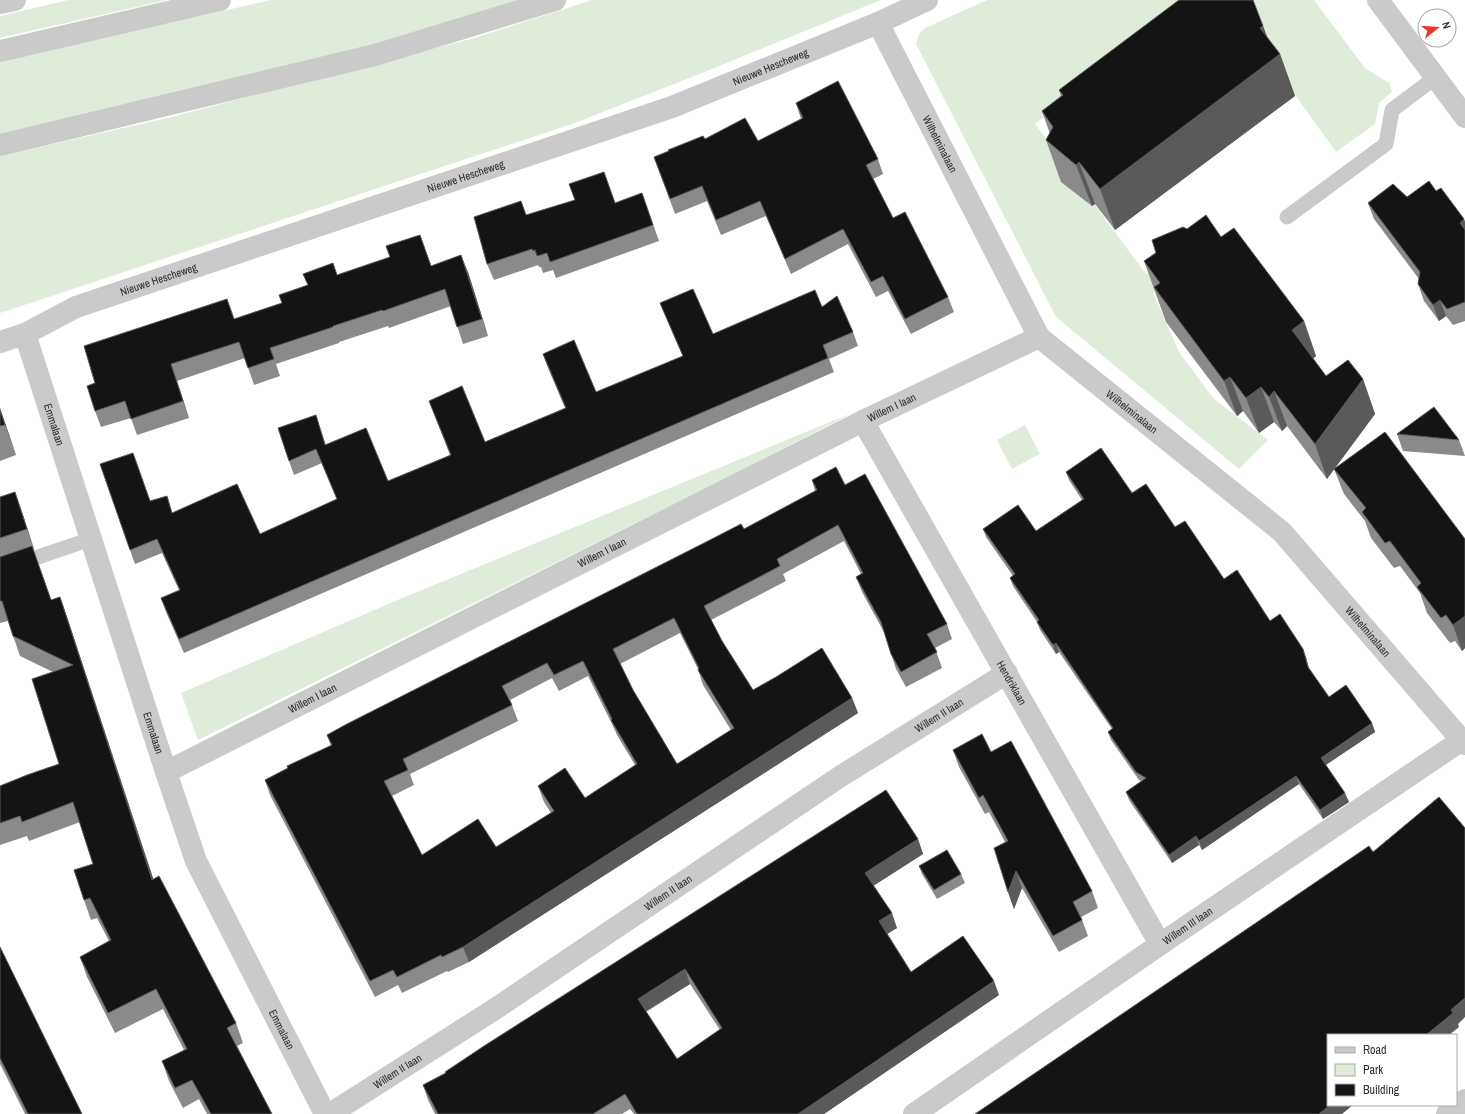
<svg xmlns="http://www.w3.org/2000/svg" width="1465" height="1114" viewBox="0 0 1465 1114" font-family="'Archivo Narrow',sans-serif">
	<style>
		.green { fill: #e0ecda }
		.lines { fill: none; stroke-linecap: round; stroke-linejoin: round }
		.service { stroke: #cacaca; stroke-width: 15 }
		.minor { stroke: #cacaca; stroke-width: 22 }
		.tertiary { stroke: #cacaca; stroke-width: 22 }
		.wall { fill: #8a8a8a; fill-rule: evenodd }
		.shaded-wall { fill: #5a5a5a }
		.building { fill: #141414; stroke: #5a5a5a; fill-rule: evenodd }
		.labels { text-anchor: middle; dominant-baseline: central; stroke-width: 4; stroke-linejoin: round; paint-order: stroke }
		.street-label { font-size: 11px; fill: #2d2d2d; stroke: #fff }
	</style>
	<rect width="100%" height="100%" fill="#fff"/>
	<path class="green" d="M 68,0 L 167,0 L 0,38 L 0,16 Z
		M 271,0 L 522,0 L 453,24 L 245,78 L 0,135 L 0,61 Z
		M 592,0 L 881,0 L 697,75 L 572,124 L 0,313 L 0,156 L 167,118 L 474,38 Z
		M 987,0 L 1198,0 L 1035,124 L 1146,274 L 1156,270 L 1165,284 L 1153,293 L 1179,352 L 1214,399 L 1268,440 L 1239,469 L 1056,317 L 916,44 L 919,34 L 925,28 Z
		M 1227,0 L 1314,0 L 1365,68 L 1389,83 L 1392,92 L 1379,103 L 1375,124 L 1336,152 Z
		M 852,413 L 738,472 L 198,740 L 181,693 L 400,599 Z
		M 1025,425 L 1040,454 L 1012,469 L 997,440 Z"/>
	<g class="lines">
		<path class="service" d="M 1287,217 L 1386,144 L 1392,110 L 1436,77
			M 0,570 L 91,539"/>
		<g class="minor">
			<path d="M 1378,0 L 1465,117"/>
			<path d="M 0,3 L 15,0"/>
			<path id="s1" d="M 878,23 L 1039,337 L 1282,532 L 1465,744"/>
			<path id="s2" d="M 25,334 L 166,772 L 196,861 L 325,1114"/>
			<path id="s3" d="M 0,342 L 25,334 L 76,307 L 672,107 L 878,23 L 927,0"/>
			<path id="s4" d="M 863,421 L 1160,944"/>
			<path id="s5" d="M 166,772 L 863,421 L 1039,337"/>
			<path id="s6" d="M 330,1114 L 495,1009 L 841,776 L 1007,673"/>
			<path id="s7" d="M 914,1114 L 1184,928 L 1462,740"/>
			<path d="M 1447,1114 L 1465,1100"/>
		</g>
		<path class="tertiary" d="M 0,51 L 220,0
			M 0,145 L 375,55 L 555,0"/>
	</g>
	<path class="wall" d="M 1263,26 L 1268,39 L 1280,54 L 1295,96 L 1115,230 L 1095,204 L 1092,206 L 1061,182 L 1046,140 L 1050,134 L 1042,111 L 1061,96 L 1059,90 Z
		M 796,103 L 878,159 L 883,174 L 873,179 L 893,218 L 948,297 L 954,312 L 911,334 L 888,291 L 876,297 L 848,244 L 791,274 L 766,216 L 721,235 L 707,201 L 675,214 L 654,157 L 758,141 L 801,119 Z
		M 1436,191 L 1464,219 L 1465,222 L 1465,321 L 1453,325 L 1446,316 L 1439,321 L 1424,301 L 1418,284 L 1419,279 L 1374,219 L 1368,203 L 1407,197 Z
		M 642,193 L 659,241 L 556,278 L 553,270 L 543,273 L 541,267 L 539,267 L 538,265 L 494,280 L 487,264 L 526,215 L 615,203 Z
		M 1187,229 L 1221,237 L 1304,321 L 1316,356 L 1313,359 L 1326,376 L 1363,379 L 1375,414 L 1335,468 L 1465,539 L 1465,648 L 1462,651 L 1455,641 L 1450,643 L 1427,613 L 1420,593 L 1400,566 L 1394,568 L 1371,538 L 1365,521 L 1344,494 L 1334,469 L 1327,479 L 1287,426 L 1282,431 L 1274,422 L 1259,433 L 1243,411 L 1237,416 L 1166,322 L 1144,261 Z
		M 431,266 L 468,272 L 488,336 L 463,344 L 451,306 L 389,328 L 388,326 L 339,342 L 339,343 L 276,364 L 280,376 L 254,385 L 245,358 L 177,381 L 189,418 L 137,435 L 131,418 L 101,427 L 95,411 L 95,383 L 235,319 L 282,303 L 337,275 Z
		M 660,303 L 713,334 L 822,307 L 853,332 L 858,346 L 829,359 L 834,372 L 184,653 L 166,612 L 161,598 L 179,590 L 162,553 L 135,564 L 130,550 L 133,453 L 150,501 L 173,513 L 260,534 L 337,500 L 322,463 L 294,475 L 289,461 L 321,430 L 326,445 L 388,481 L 450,455 L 429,401 L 485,442 L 565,408 L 548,368 L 543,354 L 596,392 L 683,356 L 666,317 Z
		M 0,408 L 16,455 L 0,461 Z
		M 1397,434 L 1459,440 L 1465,456 L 1403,451 Z
		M 1066,472 L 1132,493 L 1175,527 L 1224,579 L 1270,621 L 1303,649 L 1309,669 L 1329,697 L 1372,723 L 1375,732 L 1326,765 L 1349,802 L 1323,819 L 1299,784 L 1202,850 L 1199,845 L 1172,863 L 1129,800 L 1126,792 L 1141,781 L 1139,780 L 1111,740 L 1108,732 L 1112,729 L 1059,652 L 1056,654 L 1040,630 L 1037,622 L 1013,586 L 1010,578 L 1013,576 L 986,537 L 983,529 L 1036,531 L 1082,500 L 1069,480 Z
		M 812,480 L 845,485 L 947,624 L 952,639 L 935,648 L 942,668 L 906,687 L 896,669 L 885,634 L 862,592 L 856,577 L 861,574 L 844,541 L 783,574 L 786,581 L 711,620 L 722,641 L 753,690 L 852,698 L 858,713 L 469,962 L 448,972 L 447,971 L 402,993 L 398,985 L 375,997 L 270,795 L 265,780 L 331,746 L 327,735 L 744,529 L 815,491 ZM 680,633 L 698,669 L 703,685 L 731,730 L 677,764 L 633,690 L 620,664 ZM 588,676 L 613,726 L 617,735 L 635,765 L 585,798 L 538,786 L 544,802 L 551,813 L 496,847 L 422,855 L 392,796 L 414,785 L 410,774 L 518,721 L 512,705 L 510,700 L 552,678 L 559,691 Z
		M 0,497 L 22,512 L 34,549 L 33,549 L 51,600 L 60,597 L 67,617 L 153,879 L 236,1023 L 243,1043 L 237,1046 L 272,1114 L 207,1114 L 199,1099 L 183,1108 L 169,1081 L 162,1061 L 184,1050 L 163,1009 L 115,1033 L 87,977 L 80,957 L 109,941 L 97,918 L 91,920 L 84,900 L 93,864 L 80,822 L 29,841 L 27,836 L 0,845 L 0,786 L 59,764 L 53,672 L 20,656 L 8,621 L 0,623 Z
		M 953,750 L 991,752 L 1092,891 L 1098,908 L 1081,917 L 1088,936 L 1059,952 L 1022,888 L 1014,909 L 1008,892 L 1005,842 L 989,812 L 985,814 L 959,767 Z
		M 918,839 L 923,854 L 873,886 L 897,928 L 887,934 L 911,972 L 999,995 L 824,1114 L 634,1114 L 630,1109 L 622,1114 L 435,1114 L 428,1100 L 423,1085 L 445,1073 L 445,1072 ZM 690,984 L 720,1030 L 677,1059 L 646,1012 Z
		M 919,866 L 961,874 L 965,883 L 937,899 L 922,874 Z
		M 0,947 L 82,1114 L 25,1114 L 0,1064 Z"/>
	<path class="shaded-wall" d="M 1263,26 L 1275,58 L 1280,54 L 1295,96 L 1115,230 L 1100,189 Z
		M 1079,162 L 1095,204 L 1092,206 L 1076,165 Z
		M 1464,219 L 1465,222 L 1465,237 L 1460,223 Z
		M 461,255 L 468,272 L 488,336 L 482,319 Z
		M 1440,300 L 1446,316 L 1439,321 L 1433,305 Z
		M 1304,321 L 1316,356 L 1305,365 L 1292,330 Z
		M 171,364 L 177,381 L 189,418 L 183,401 Z
		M 1230,377 L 1243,411 L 1237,416 L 1224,381 Z
		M 1363,379 L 1375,414 L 1327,479 L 1315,444 Z
		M 1261,387 L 1274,422 L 1259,433 L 1246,398 Z
		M 1274,391 L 1287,426 L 1282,431 L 1269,397 Z
		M 0,408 L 16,455 L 5,425 L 0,410 Z
		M 15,492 L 22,512 L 34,549 L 27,529 Z
		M 60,597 L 67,617 L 160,899 L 152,880 Z
		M 1465,616 L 1465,648 L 1462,651 L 1453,625 Z
		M 1056,643 L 1059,652 L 1056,654 L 1053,645 Z
		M 1303,649 L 1306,657 L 1311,676 L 1308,667 Z
		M 852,698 L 858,713 L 469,962 L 463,947 Z
		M 1372,723 L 1375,732 L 1324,766 L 1321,758 Z
		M 1296,776 L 1299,784 L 1202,850 L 1199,841 Z
		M 1345,793 L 1349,802 L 1323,819 L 1320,810 Z
		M 1196,836 L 1199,845 L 1172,863 L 1169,855 Z
		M 918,839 L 923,854 L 870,888 L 865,873 Z
		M 1016,871 L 1022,888 L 1014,909 L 1008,892 Z
		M 892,913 L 897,928 L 884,936 L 879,921 Z
		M 685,969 L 690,984 L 643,1013 L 638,999 Z
		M 994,981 L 999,995 L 824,1114 L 798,1114 Z
		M 1465,998 L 1465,1017 L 1458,1024 L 1459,1027 L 1449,1035 L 1426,1035 L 1451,1010 Z
		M 1330,1105 L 1353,1105 L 1342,1114 L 1319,1114 Z"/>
	<path class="building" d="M 1179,0 L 1253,0 L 1263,26 L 1260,28 L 1280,54 L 1100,189 L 1079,162 L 1076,165 L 1046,140 L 1053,127 L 1042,111 L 1063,95 L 1059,90 Z
		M 838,81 L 878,159 L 866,165 L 893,218 L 905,212 L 948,297 L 905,319 L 883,276 L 871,282 L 843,229 L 785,259 L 760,201 L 716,220 L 702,186 L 670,199 L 654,157 L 669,151 L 668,150 L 703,136 L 705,139 L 745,118 L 758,141 L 803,118 L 796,103 Z
		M 604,172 L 615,203 L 642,193 L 653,225 L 550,262 L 547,253 L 537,256 L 535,250 L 533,251 L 532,249 L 487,264 L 474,217 L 521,201 L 526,215 L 575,200 L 569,184 Z
		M 1429,181 L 1436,191 L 1441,188 L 1464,219 L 1460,223 L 1465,230 L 1465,302 L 1447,309 L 1440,300 L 1433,305 L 1418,284 L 1420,272 L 1368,203 L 1393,184 L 1407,197 Z
		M 1206,215 L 1221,237 L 1234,228 L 1304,321 L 1292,330 L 1326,376 L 1348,360 L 1363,379 L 1315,444 L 1274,391 L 1269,397 L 1261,387 L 1246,398 L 1230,377 L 1224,381 L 1154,287 L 1160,283 L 1144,261 L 1156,253 L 1152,240 L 1183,227 L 1187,229 Z
		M 420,235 L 431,266 L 461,255 L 482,319 L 457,327 L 445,289 L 383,311 L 382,310 L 333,326 L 333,327 L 270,348 L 274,359 L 248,368 L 239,342 L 171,364 L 183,401 L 131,419 L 125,401 L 95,411 L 87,386 L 95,383 L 84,346 L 227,299 L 234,319 L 282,303 L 279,295 L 308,285 L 303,274 L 333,263 L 337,275 L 390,257 L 386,246 Z
		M 693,289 L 713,334 L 815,290 L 822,307 L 837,296 L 853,332 L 823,345 L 828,358 L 179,639 L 161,598 L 180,590 L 157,539 L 130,550 L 100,464 L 133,453 L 150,501 L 167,496 L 172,513 L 237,484 L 260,534 L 337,499 L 316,449 L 289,461 L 278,428 L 316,415 L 325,445 L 366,428 L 388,481 L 451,455 L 429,401 L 462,386 L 485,442 L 566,408 L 543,354 L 574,340 L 596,392 L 683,356 L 660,303 Z
		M 1434,407 L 1459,440 L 1397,434 Z
		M 0,410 L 5,425 L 0,426 Z
		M 1385,432 L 1465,539 L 1465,616 L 1453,625 L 1446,615 L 1441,618 L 1417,587 L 1421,583 L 1390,541 L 1385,543 L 1362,512 L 1366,508 L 1334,469 Z
		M 1101,448 L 1132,493 L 1146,484 L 1175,527 L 1185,521 L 1224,579 L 1237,570 L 1270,621 L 1280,614 L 1303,649 L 1308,667 L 1329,697 L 1346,685 L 1372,723 L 1321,758 L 1345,793 L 1320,810 L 1296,776 L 1199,841 L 1196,836 L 1169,855 L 1126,792 L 1146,778 L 1136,772 L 1108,732 L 1113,728 L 1056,643 L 1053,645 L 1037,622 L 1039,620 L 1010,578 L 1015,574 L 983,529 L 1018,505 L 1036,531 L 1084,499 L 1066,472 Z
		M 836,467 L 845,485 L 865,474 L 947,624 L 927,634 L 937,652 L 901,672 L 891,654 L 881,622 L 856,577 L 863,573 L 838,525 L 777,559 L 780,566 L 704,606 L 722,641 L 753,690 L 776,677 L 822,648 L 852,698 L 463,947 L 442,957 L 441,955 L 397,977 L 393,970 L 370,981 L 265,780 L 288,768 L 287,766 L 332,745 L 327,735 L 345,725 L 708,541 L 741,524 L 744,529 L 817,490 L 812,480 ZM 674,618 L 699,668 L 698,670 L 734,728 L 677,764 L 633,690 L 613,649 ZM 583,661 L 612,719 L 611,720 L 637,764 L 585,798 L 565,768 L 538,786 L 554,811 L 496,847 L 478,819 L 422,855 L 384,781 L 408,770 L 403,759 L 512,705 L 502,686 L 547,663 L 554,675 Z
		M 15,492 L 27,529 L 0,538 L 0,497 Z
		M 32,546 L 51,600 L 60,597 L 152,880 L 159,876 L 236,1023 L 227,1028 L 272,1114 L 211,1114 L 192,1080 L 175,1088 L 162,1061 L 187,1049 L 156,989 L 108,1013 L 80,957 L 111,940 L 90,898 L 84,900 L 74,870 L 93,864 L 73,802 L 22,822 L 20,816 L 0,823 L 0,786 L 27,775 L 59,764 L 32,679 L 73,665 L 13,636 L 2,601 L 0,601 L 0,557 Z
		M 982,734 L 991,752 L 1011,741 L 1092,891 L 1073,902 L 1082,920 L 1053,936 L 1016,871 L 1008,892 L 994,848 L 1008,841 L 983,795 L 979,798 L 953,750 Z
		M 886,790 L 918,839 L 865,873 L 892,913 L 879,921 L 911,972 L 963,936 L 994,981 L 798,1114 L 637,1114 L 625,1094 L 593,1114 L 438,1114 L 423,1085 L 446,1073 L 445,1072 L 484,1046 ZM 685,969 L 722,1028 L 677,1059 L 638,999 Z
		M 1439,797 L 1465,828 L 1465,998 L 1451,1010 L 1453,1013 L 1426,1035 L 1328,1035 L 1328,1105 L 1330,1105 L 1319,1114 L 975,1114 L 1369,846 L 1373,852 Z
		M 947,850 L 961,874 L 934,890 L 919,866 Z
		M 0,947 L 82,1114 L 28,1114 L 0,1058 Z"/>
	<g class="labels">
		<g class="street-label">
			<text stroke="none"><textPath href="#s3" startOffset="819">Nieuwe Hescheweg</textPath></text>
			<text stroke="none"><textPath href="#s1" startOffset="136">Wilhelminalaan</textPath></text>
			<text stroke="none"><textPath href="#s3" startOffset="495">Nieuwe Hescheweg</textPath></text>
			<text stroke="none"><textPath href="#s3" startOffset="171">Nieuwe Hescheweg</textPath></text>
			<text stroke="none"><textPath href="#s5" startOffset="812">Willem I laan</textPath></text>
			<text stroke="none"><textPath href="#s1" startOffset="472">Wilhelminalaan</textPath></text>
			<text stroke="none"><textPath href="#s2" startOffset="95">Emmalaan</textPath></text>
			<text stroke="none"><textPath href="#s5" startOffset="488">Willem I laan</textPath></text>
			<text stroke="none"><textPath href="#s1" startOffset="796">Wilhelminalaan</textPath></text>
			<text stroke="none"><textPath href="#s4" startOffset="301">Hendriklaan</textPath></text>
			<text stroke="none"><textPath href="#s5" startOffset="164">Willem I laan</textPath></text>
			<text stroke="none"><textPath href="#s6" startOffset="728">Willem II laan</textPath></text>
			<text stroke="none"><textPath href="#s2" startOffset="419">Emmalaan</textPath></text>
			<text stroke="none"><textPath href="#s6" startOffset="404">Willem II laan</textPath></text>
			<text stroke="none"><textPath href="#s7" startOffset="332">Willem III laan</textPath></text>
			<text stroke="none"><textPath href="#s2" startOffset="743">Emmalaan</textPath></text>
			<text stroke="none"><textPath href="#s6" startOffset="80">Willem II laan</textPath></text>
		</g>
	</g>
	<rect x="1327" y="1034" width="130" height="72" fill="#ffffff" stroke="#ababab"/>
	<rect x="1335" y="1047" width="20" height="6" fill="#cacaca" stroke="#ababab"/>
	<text x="1363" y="1054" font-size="12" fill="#2d2d2d">Road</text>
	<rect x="1335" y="1064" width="20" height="12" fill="#e0ecda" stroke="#ababab"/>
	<text x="1363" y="1074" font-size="12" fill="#2d2d2d">Park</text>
	<rect x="1335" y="1084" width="20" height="12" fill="#141414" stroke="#ababab"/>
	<text x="1363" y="1094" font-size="12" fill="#2d2d2d">Building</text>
	<g transform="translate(1437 28) rotate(73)"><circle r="19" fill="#ffffff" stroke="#ababab"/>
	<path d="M0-3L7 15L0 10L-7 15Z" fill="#ec3927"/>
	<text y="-6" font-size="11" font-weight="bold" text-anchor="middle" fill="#2d2d2d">N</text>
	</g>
</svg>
